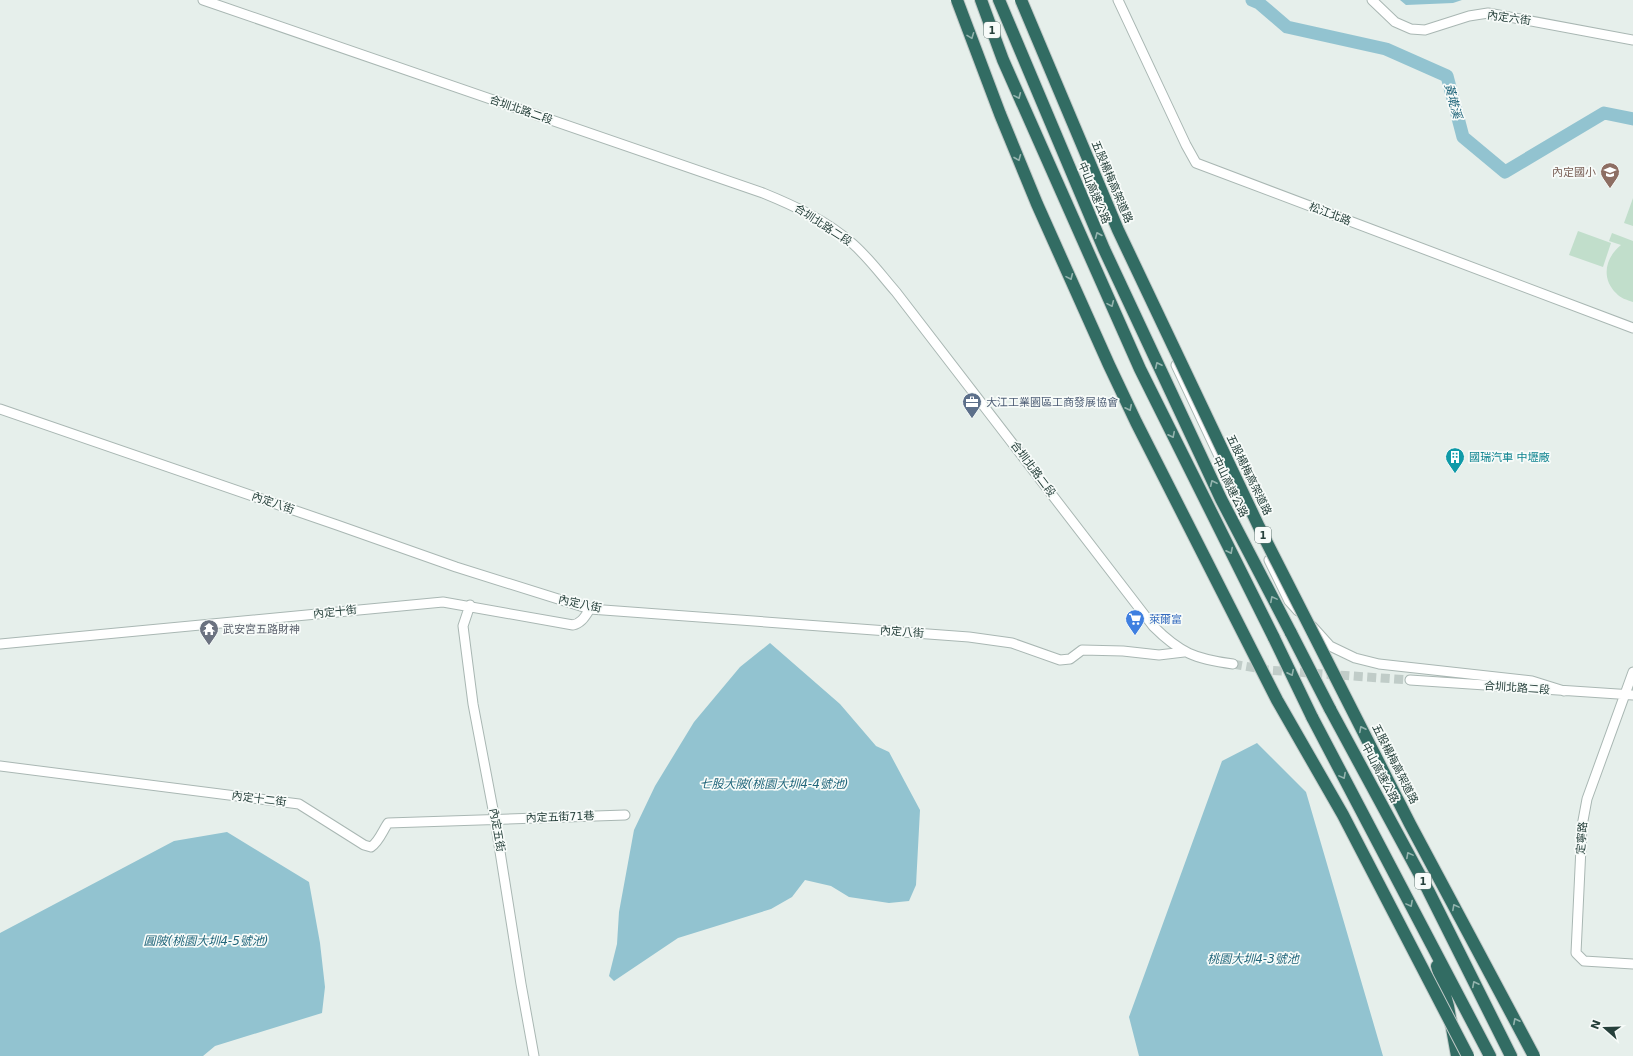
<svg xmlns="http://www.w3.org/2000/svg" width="1633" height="1056" viewBox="0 0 1633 1056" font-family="'DejaVu Sans','Noto Sans TC',sans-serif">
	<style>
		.green { fill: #c1decb }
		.water { fill: #92c3d0 }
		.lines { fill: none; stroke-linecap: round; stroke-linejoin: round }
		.river { stroke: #92c3d0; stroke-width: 13 }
		.minor-tunnel { stroke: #c0ccc8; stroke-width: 9; stroke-dasharray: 9 4.5; stroke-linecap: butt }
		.minor-casing { stroke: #a9b7b3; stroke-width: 11 }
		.highway-casing { stroke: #c2cac8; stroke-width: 14 }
		.minor { stroke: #fff; stroke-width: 9 }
		.highway { stroke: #326c63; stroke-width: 12 }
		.highway-bridge-casing { stroke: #c2cac8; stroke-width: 14; stroke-linecap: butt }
		.highway-bridge { stroke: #326c63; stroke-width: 12 }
		.oneway { stroke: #94b4ae }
		.labels { text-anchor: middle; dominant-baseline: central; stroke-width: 3.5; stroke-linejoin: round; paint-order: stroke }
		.shield { fill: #f7fbf9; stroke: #657874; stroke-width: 1 }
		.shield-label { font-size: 10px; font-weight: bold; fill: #26403b }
		.street-label { font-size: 11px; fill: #26403b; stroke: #f7fbf9 }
		.education-label { font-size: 11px; fill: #785e54; stroke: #f7fbf9; text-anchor: end }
		.service-label { font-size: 11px; fill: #4e5e75; stroke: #f7fbf9; text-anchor: start }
		.culture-label { font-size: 11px; fill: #0d838f; stroke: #f7fbf9; text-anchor: start }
		.shop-label { font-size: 11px; fill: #366cbe; stroke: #f7fbf9; text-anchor: start }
		.worship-label { font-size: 11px; fill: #5b616d; stroke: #f7fbf9; text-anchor: start }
		.water-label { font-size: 12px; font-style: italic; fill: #21667b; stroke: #f7fbf9 }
	</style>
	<rect width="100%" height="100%" fill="#e6efeb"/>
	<path class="green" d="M 1633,198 L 1633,226 L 1624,223 Z
		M 1578,231 L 1611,243 L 1603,267 L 1569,255 Z
		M 1612,233 L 1633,241 L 1633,302 C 1627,300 1620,298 1616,293 C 1601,278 1605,258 1621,245 L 1609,241 Z"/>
	<path class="water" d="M 1400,0 L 1462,0 L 1453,3 L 1406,5 Z
		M 770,643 L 840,704 L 876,746 L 889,752 L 920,810 L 916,885 L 909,901 L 889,903 L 849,897 L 831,886 L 805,880 L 792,897 L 771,909 L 678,938 L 614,981 L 609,976 L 617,944 L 619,912 L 634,830 L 655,786 L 694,722 L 740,667 Z
		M 1257,743 L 1306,792 L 1383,1056 L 1139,1056 L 1129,1017 L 1222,761 Z
		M 227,832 L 309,882 L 320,943 L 325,987 L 322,1013 L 215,1046 L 203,1056 L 0,1056 L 0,933 L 174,841 Z"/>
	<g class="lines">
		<path class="river" d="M 1252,0 L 1259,3 L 1287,27 L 1386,49 L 1447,76 L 1463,137 L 1505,172 L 1604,113 L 1633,119"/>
		<path class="minor-tunnel" d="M 1233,664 L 1267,670 L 1410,680"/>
		<defs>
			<path id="minor" d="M 203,0 L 763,193 C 795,206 827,221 853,244 C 869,258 882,276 896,292 L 1153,626 C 1180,653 1195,659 1233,664
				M 1118,0 L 1186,145 L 1196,163 L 1633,328
				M 1372,0 L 1395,22 L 1411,29 L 1425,30 L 1469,16 L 1488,13 L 1633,40
				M 1176,365 L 1226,471
				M 0,409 L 337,525 L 456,567 L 590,609 L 969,637 L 1012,643 L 1060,660 L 1070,659 L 1082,650 L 1123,651 L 1159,655 L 1184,652
				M 1269,560 L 1289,601 L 1298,611
				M 470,605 L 463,626 L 473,704 L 495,820 L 521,984 L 534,1056
				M 1312,626 L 1330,646 L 1355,658 L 1379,664 L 1532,681 L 1564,691
				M 0,644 L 443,602 L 573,625 C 582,623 585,616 590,609
				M 1633,672 L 1587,799 L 1582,826 L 1576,953 L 1584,961 L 1633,964
				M 1410,680 L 1633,695
				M 0,766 L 299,804 L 364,845 L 371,847 C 379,842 383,830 388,823 L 625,815"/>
			<path id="highway" d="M 981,0 L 1003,60 L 1140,369 L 1274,638
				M 999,0 L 1104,249 L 1221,499 L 1291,633
				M 1330,709 L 1428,890 L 1511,1056
				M 1312,717 L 1490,1056
				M 1437,966 L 1448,1006 L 1457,1056"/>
		</defs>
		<use href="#minor" class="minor-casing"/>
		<use href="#highway" class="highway-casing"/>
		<use href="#minor" class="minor"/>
		<use href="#highway" class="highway"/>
		<defs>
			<path id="highway-bridge" d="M 957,0 L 1000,114 L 1037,204 L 1109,365 L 1136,422 L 1277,700 L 1343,815 L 1468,1056
				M 1021,0 L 1118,230 L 1259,527 L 1410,824 L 1534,1056
				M 1291,633 L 1330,709
				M 1274,638 L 1312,717"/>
		</defs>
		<use href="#highway-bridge" class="highway-bridge-casing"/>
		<use href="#highway-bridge" class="highway-bridge"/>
	</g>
	<defs><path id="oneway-chevron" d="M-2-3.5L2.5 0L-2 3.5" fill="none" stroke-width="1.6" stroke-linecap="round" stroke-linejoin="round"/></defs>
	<g class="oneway">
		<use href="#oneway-chevron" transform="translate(971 36) rotate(69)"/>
		<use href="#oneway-chevron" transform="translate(1018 96) rotate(66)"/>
		<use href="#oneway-chevron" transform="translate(1018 158) rotate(68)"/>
		<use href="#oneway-chevron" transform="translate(1098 235) rotate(-113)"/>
		<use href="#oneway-chevron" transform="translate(1070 277) rotate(66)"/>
		<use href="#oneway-chevron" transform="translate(1111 304) rotate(66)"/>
		<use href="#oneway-chevron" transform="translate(1158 365) rotate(-115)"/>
		<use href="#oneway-chevron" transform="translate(1129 408) rotate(64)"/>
		<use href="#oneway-chevron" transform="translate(1172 435) rotate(64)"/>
		<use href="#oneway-chevron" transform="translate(1213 483) rotate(-115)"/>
		<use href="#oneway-chevron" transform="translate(1230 551) rotate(63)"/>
		<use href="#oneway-chevron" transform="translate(1273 599) rotate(-118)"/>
		<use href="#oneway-chevron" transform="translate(1291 673) rotate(64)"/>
		<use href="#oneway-chevron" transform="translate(1362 729) rotate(-117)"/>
		<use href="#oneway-chevron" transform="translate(1343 776) rotate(62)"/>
		<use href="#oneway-chevron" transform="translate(1409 855) rotate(-118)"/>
		<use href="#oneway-chevron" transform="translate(1410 904) rotate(62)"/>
		<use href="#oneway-chevron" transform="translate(1455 907) rotate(-118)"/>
		<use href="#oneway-chevron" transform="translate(1475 984) rotate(-117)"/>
		<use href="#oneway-chevron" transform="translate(1516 1021) rotate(-117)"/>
	</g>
	<defs>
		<symbol id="school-pin" viewBox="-11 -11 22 30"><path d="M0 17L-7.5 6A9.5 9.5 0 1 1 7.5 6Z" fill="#8d6e63" stroke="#f7fbf9"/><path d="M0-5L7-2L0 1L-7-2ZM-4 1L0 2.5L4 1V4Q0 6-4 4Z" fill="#fff"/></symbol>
		<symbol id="office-pin" viewBox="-11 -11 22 30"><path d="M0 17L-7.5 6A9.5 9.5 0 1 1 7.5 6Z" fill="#5c6f8a" stroke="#f7fbf9"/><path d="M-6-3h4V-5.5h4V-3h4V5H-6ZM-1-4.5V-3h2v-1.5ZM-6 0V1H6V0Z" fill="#fff"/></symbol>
		<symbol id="building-pin" viewBox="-11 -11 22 30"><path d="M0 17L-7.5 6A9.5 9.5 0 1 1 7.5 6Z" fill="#0f9aa8" stroke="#f7fbf9"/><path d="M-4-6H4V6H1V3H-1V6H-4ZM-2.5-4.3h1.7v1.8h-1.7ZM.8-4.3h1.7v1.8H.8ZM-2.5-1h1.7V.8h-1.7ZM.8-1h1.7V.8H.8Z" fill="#fff"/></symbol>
		<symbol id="supermarket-pin" viewBox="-11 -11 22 30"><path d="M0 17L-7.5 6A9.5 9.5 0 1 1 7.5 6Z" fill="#3f7fe0" stroke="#f7fbf9"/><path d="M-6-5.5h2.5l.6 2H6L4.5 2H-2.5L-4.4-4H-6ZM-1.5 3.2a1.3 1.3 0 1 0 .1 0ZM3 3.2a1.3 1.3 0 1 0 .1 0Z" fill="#fff"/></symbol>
		<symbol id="temple-pin" viewBox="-11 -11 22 30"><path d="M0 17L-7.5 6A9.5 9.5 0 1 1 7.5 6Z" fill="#6b7280" stroke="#f7fbf9"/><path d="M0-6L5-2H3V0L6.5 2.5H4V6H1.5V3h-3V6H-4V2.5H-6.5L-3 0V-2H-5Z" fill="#fff"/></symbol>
	</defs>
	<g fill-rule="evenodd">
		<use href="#school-pin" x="1599" y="161" width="22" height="30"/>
		<use href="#office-pin" x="961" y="391" width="22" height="30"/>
		<use href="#building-pin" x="1444" y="446" width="22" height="30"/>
		<use href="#supermarket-pin" x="1124" y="608" width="22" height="30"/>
		<use href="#temple-pin" x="198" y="618" width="22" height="30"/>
	</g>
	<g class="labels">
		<g class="shield">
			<rect x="984" y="22" width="16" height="16" rx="3"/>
			<rect x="1255" y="527" width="16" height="16" rx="3"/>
			<rect x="1415" y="873" width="16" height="16" rx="3"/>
		</g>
		<g class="shield-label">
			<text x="992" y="30">1</text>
			<text x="1263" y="535">1</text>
			<text x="1423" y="881">1</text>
		</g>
		<g class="street-label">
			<text transform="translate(1509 18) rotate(8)">內定六街</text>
			<text transform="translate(521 110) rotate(19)">合圳北路二段</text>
			<text transform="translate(1112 182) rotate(67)">五股楊梅高架道路</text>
			<text transform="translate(1094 193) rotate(67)">中山高速公路</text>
			<text transform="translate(1330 214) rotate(21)">松江北路</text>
			<text transform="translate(823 225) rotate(33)">合圳北路二段</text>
			<text transform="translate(1033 469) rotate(53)">合圳北路二段</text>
			<text transform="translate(1249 475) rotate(64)">五股楊梅高架道路</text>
			<text transform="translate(1230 487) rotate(64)">中山高速公路</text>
			<text transform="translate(273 503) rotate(19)">內定八街</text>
			<text transform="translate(580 604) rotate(12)">內定八街</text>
			<text transform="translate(335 612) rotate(-6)">內定十街</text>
			<text transform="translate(902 632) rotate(4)">內定八街</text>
			<text transform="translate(1517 688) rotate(4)">合圳北路二段</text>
			<text transform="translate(1395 764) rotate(63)">五股楊梅高架道路</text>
			<text transform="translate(1380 773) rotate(62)">中山高速公路</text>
			<text transform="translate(259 799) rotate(7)">內定十二街</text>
			<text transform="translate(560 817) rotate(-2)">內定五街71巷</text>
			<text transform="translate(497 830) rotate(80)">內定五街</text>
			<text transform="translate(1582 838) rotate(-86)">定寧路</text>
		</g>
		<g class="education-label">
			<text x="1596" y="172">內定國小</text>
		</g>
		<g class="service-label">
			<text x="986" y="402">大江工業園區工商發展協會</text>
		</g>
		<g class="culture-label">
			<text x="1469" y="457">國瑞汽車 中壢廠</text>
		</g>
		<g class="shop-label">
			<text x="1149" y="619">萊爾富</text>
		</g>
		<g class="worship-label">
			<text x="223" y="629">武安宮五路財神</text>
		</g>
		<g class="water-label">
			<text transform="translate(1453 101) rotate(75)">黃墘溪</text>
			<text x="774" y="784">七股大陂(桃園大圳4-4號池)</text>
			<text x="206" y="941">圓陂(桃園大圳4-5號池)</text>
			<text x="1253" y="959">桃園大圳4-3號池</text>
		</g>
	</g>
	<g transform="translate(1605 1028) rotate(290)" stroke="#f7fbf9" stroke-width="3" paint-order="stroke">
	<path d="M0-3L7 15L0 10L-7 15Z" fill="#26403b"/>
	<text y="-6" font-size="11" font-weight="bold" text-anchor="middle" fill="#26403b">N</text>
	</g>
</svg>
